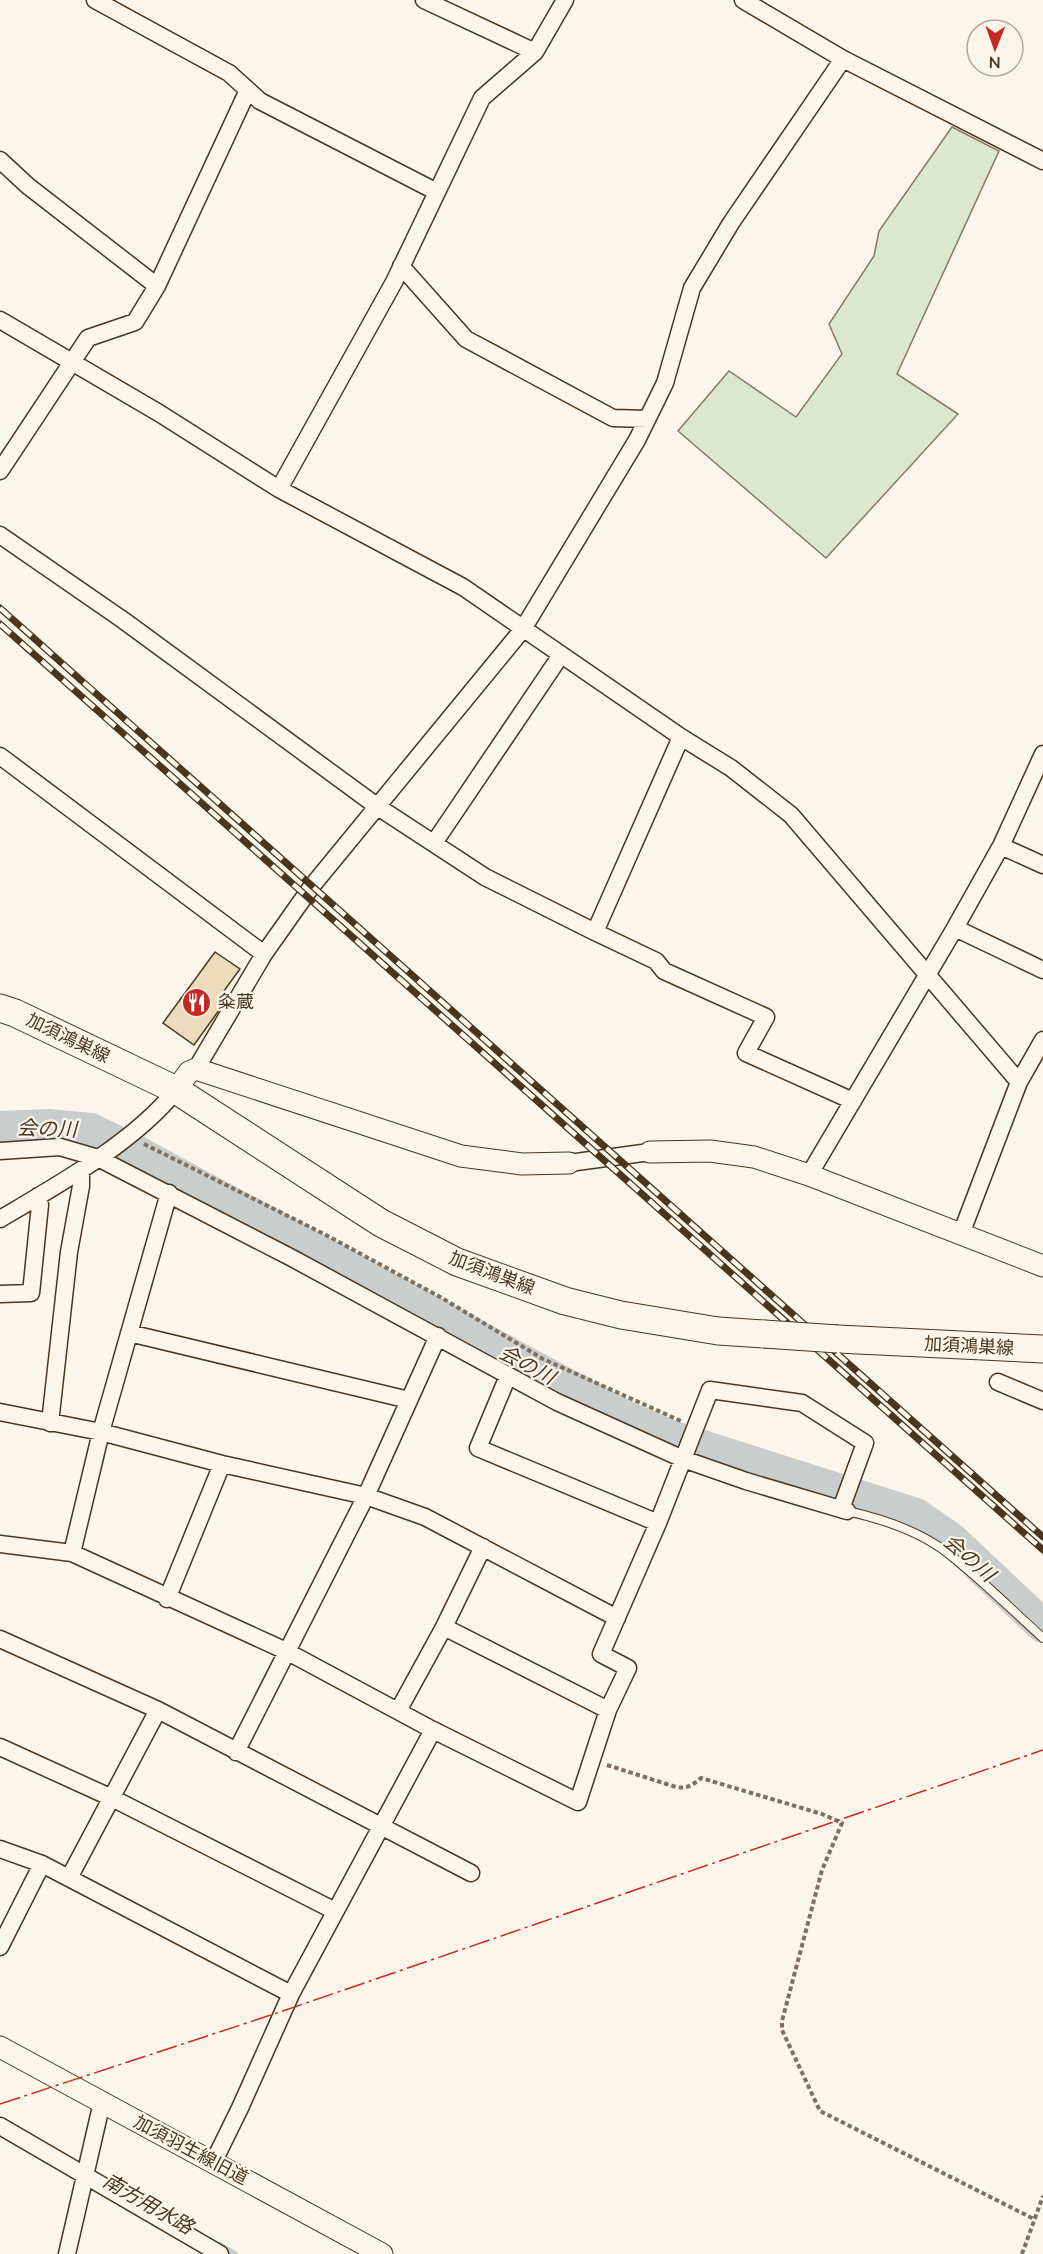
<svg xmlns="http://www.w3.org/2000/svg" width="1043" height="2254" viewBox="0 0 1043 2254" font-family="'Nunito Sans','Noto Sans JP',sans-serif">
	<style>
		.green { fill: #dce7d0; stroke: #887966; stroke-width: 1.5 }
		.lines { fill: none; stroke-linecap: round; stroke-linejoin: round }
		.stream { stroke: #c9cecd; stroke-width: 6 }
		.river { stroke: #c9cecd; stroke-width: 34 }
		.building { fill: #ecdcbc; stroke: #4a3520; stroke-width: 1.5 }
		.service-casing { stroke: #4a3520; stroke-width: 10 }
		.minor-casing { stroke: #4a3520; stroke-width: 19 }
		.tertiary-casing { stroke: #4a3520; stroke-width: 23 }
		.primary-casing { stroke: #4a3520; stroke-width: 29 }
		.path { stroke: #7f6f5c; stroke-width: 4; stroke-dasharray: 4.5 3; stroke-linecap: butt }
		.service { stroke: #fbf6e9; stroke-width: 8 }
		.minor { stroke: #fbf6e9; stroke-width: 16 }
		.tertiary { stroke: #fbf6e9; stroke-width: 21 }
		.primary { stroke: #fbf6e9; stroke-width: 27 }
		.rail-casing { stroke: #4a3520; stroke-width: 7 }
		.rail { stroke: #fbf6e9; stroke-width: 4.5; stroke-dasharray: 14; stroke-linecap: butt }
		.primary-bridge-casing { stroke: #4a3520; stroke-width: 29; stroke-linecap: butt }
		.primary-bridge { stroke: #fbf6e9; stroke-width: 27 }
		.power { stroke: #c62828; stroke-width: 1.5; stroke-dasharray: 21 4.5 3 4.5; stroke-linecap: butt }
		.labels { text-anchor: middle; dominant-baseline: central; stroke-width: 4.5; stroke-linejoin: round; paint-order: stroke }
		.poi-label { font-size: 18px; fill: #4a3520; stroke: #fbf6e9; text-anchor: start }
		.street-label { font-size: 18px; fill: #4a3520; stroke: #fbf6e9 }
		.water-label { font-size: 20px; font-style: italic; fill: #4a3520; stroke: #fbf6e9 }
	</style>
	<rect width="100%" height="100%" fill="#fbf6e9"/>
	<path class="green" d="M 952,127 L 999,151 L 897,374 L 958,414 L 826,558 L 678,431 L 729,371 L 796,417 L 842,354 L 829,324 L 874,256 L 879,231 Z"/>
	<g class="lines">
		<path class="stream" d="M 220,2245 L 235,2254"/>
		<path class="river" d="M 0,1128 L 49,1126 L 91,1130 L 136,1152 L 627,1418 L 671,1437 L 916,1515 L 952,1540 L 1043,1626"/>
	</g>
	<path class="building" d="M 215,952 L 240,969 L 221,995 L 227,999 L 194,1045 L 163,1023 Z"/>
	<g class="lines">
		<defs>
			<path id="service" d="M 847,1511 C 883,1519 920,1531 949,1554 C 982,1580 1012,1610 1043,1638"/>
			<path id="minor" d="M 95,0 L 229,73 L 260,101 L 437,192
				M 424,0 L 535,52
				M 743,0 L 843,59 L 1043,161
				M 0,160 L 28,186 L 157,286
				M 401,266 L 466,339 L 613,418 L 647,419
				M 0,320 L 159,413 L 279,489 L 463,587 L 681,737 L 731,768 L 791,815 L 1019,1082
				M 0,471 L 88,338 L 135,322 L 157,286 L 248,90
				M 279,489 L 394,282 L 482,98 L 535,52 L 565,0
				M 0,535 L 123,620 L 378,807 L 485,877 L 595,932 L 681,737
				M 0,756 L 264,954
				M 434,843 L 561,655
				M 1001,846 L 1043,865
				M 955,928 L 1043,970
				M 595,932 L 656,961 L 664,971 L 766,1017 L 746,1053 L 853,1101
				M 196,1069 L 264,954 L 312,886 L 523,629 L 637,440 L 665,383 L 692,288 L 731,223 L 843,59
				M 0,1151 L 60,1147 L 98,1158 L 292,1258 L 557,1402 L 683,1459 L 746,1481 L 847,1511
				M 569,1163 L 650,1152
				M 809,1175 L 955,928 L 1001,846 L 1043,754
				M 0,1219 C 56,1186 135,1142 176,1090
				M 961,1234 L 1019,1082 L 1043,1040
				M 0,1294 L 31,1293 L 40,1205 L 38,1196
				M 129,1333 L 409,1400
				M 508,1376 L 478,1448 L 658,1523
				M 998,1382 L 1043,1401
				M 0,1412 L 101,1432 L 222,1464 L 366,1496 L 425,1517 L 617,1618
				M 50,1423 L 69,1252 L 81,1186 L 81,1170
				M 0,1544 L 72,1553 L 286,1651 L 433,1730 L 578,1802 L 608,1710 L 628,1668 L 601,1654 L 658,1523 L 710,1390 L 802,1403 L 865,1443 L 841,1509
				M 72,1553 L 101,1432 L 169,1193
				M 167,1599 L 222,1464
				M 444,1627 L 608,1710
				M 0,1639 L 158,1710 L 471,1873
				M 398,1711 L 444,1627 L 483,1547
				M 0,1747 L 112,1798 L 335,1911
				M 236,1752 L 366,1496 L 438,1336
				M 0,1849 L 42,1864 L 291,1994
				M 69,1878 L 158,1710
				M 0,1947 L 42,1864
				M 0,2126 L 220,2254
				M 214,2161 L 240,2108 L 291,1994 L 433,1730
				M 67,2254 L 102,2102"/>
			<path id="tertiary" d="M 176,1090 L 189,1072 L 196,1069 L 461,1156 L 522,1164 L 569,1163
				M 650,1152 L 710,1151 L 754,1157 L 809,1175 L 1043,1266
				M 0,2047 L 382,2254"/>
			<path id="primary" d="M 0,1008 L 15,1013 L 176,1090 L 381,1223 L 457,1262 L 565,1301 L 621,1315 L 718,1331 L 764,1334
				M 838,1339 L 1043,1349"/>
		</defs>
		<use href="#service" class="service-casing"/>
		<use href="#minor" class="minor-casing"/>
		<use href="#tertiary" class="tertiary-casing"/>
		<use href="#primary" class="primary-casing"/>
		<path class="path" d="M 144,1144 L 326,1235 L 442,1298 L 543,1359 L 681,1421
			M 607,1765 L 676,1787 C 687,1789 693,1785 701,1778 L 822,1814 L 842,1823 L 822,1870 L 782,2021 L 782,2030 L 820,2111 L 1034,2219
			M 1022,2254 L 1043,2196"/>
		<use href="#service" class="service"/>
		<use href="#minor" class="minor"/>
		<use href="#tertiary" class="tertiary"/>
		<use href="#primary" class="primary"/>
		<defs>
			<path id="rail" d="M 0,608 L 1043,1537
				M 0,624 L 1043,1550"/>
		</defs>
		<use href="#rail" class="rail-casing"/>
		<use href="#rail" class="rail"/>
		<defs>
			<path id="primary-bridge" d="M 764,1334 L 838,1339"/>
		</defs>
		<use href="#primary-bridge" class="primary-bridge-casing"/>
		<use href="#primary-bridge" class="primary-bridge"/>
		<path class="power" d="M 0,2104 L 271,2015 L 1043,1750"/>
	</g>
	<defs>
		<symbol id="restaurant-disc" viewBox="-11 -11 22 22"><circle r="9.5" fill="#c62828" stroke="#fbf6e9"/><path d="M-5-6h1v4h1v-4h1v4h1v-4h1v5L-1.5 .5V6h-2V.5L-5-1ZM5-6V6H3V1.5H1.5Q1.5-4 5-6Z" fill="#fff"/></symbol>
	</defs>
	<g fill-rule="evenodd">
		<use href="#restaurant-disc" x="180" y="986" width="33" height="33"/>
	</g>
	<g class="labels">
		<g class="poi-label">
			<text x="218" y="1002">粂蔵</text>
		</g>
		<g class="street-label">
			<text transform="translate(68 1038) rotate(26)">加須鴻巣線</text>
			<text transform="translate(492 1273) rotate(21)">加須鴻巣線</text>
			<text transform="translate(969 1346) rotate(3)">加須鴻巣線</text>
			<text transform="translate(191 2150) rotate(28)">加須羽生線旧道</text>
		</g>
		<g class="water-label">
			<text transform="translate(47 1129) rotate(2)">会の川</text>
			<text transform="translate(527 1365) rotate(28)">会の川</text>
			<text transform="translate(969 1558) rotate(41)">会の川</text>
			<text transform="translate(148 2204) rotate(30)">南方用水路</text>
		</g>
	</g>
	<g transform="translate(995 48) rotate(181)"><circle r="28" fill="#fbf6e9" stroke="#b4a999" stroke-width="1.5"/>
	<path d="M0-4.5L10 22L0 15L-10 22Z" fill="#c62828"/>
	<text y="-9" font-size="16" font-weight="bold" text-anchor="middle" fill="#4a3520">N</text>
	</g>
</svg>
